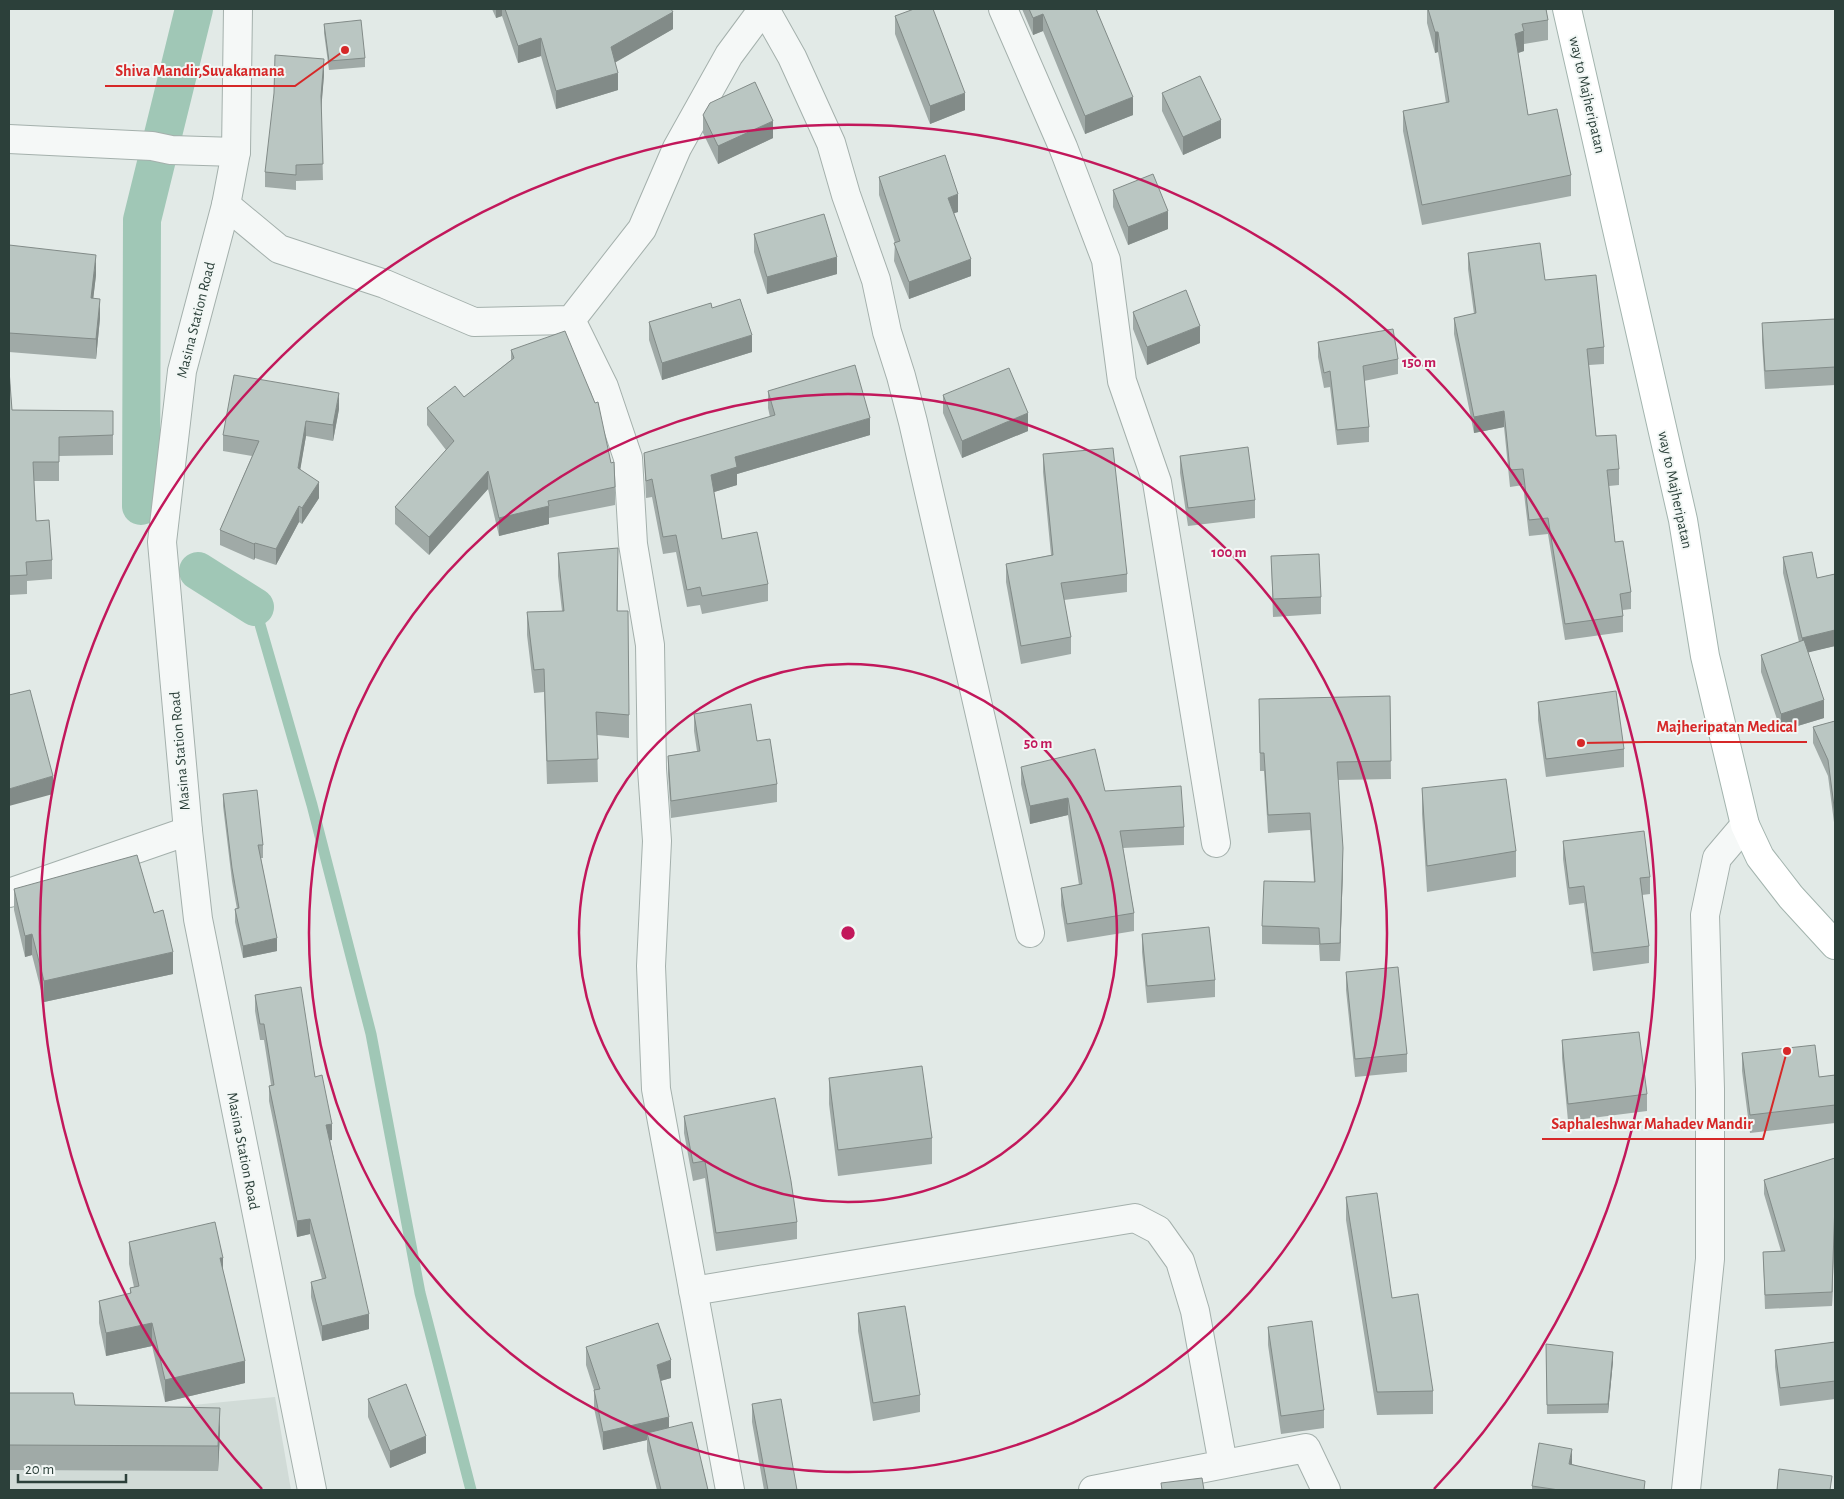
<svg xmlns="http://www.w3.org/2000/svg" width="1844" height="1499" viewBox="0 0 1844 1499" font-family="'Alegreya Sans',sans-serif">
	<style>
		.built { fill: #d1dbd7 }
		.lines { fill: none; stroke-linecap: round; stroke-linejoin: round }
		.stream { stroke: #a0c7b6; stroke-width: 11 }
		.canal { stroke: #a0c7b6; stroke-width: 38 }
		.minor-casing { stroke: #a4b0ac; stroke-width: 30 }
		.tertiary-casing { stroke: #a4b0ac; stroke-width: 30 }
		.primary-casing { stroke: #a3b4ae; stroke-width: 30 }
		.minor { stroke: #f5f8f7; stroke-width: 28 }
		.tertiary { stroke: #f5f8f7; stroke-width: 28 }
		.primary { stroke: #fff; stroke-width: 28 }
		.wall { fill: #a0aaa7 }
		.shaded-wall { fill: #828b88 }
		.building { fill: #bac6c2; stroke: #828b88 }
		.ring { fill: none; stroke: #c2185b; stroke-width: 2.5 }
		.labels { text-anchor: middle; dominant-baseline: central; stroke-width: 4; stroke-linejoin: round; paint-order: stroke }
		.street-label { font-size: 15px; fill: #2c403a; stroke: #f2f7f5 }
		.centre { fill: #c2185b; stroke: #f2f7f5; stroke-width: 2.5 }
		.ring-label { font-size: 15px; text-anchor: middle; font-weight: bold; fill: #c2185b; stroke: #f2f7f5; stroke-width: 4; stroke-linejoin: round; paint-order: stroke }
		.leader { fill: none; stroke: #d62828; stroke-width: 2 }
		.callout-dot { fill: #d62828; stroke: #f2f7f5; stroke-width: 2 }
		.callout-label { font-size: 16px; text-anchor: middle; font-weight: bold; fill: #d62828; stroke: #f2f7f5; stroke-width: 4; stroke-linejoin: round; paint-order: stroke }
	</style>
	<rect width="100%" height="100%" fill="#e2eae7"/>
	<path class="built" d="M 275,1397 L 291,1490 L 9,1490 L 9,1412 L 153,1409 Z"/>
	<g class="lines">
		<path class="stream" d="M 255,607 L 312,805 L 371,1034 L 420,1293 L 471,1490"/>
		<path class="canal" d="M 141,506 L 142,220 L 194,9
			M 198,571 L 255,607"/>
		<defs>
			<path id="minor" d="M 765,9 L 792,57 L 831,143 L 846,195 L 876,280 L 887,332 L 901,376 L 913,422 L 1030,933
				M 1003,9 L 1063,147 L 1106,260 L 1122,381 L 1157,482 L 1216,843
				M 9,139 L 152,146 L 171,150 L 236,152
				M 226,205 L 279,249 L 385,284 L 474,322 L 571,320 L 642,229 L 677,148 L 729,55 L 763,9
				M 571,320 L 604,387 L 628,458 L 633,544 L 650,645 L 652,769 L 657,841 L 651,966 L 656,1089 L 730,1490
				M 9,893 L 188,831
				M 693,1291 L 1135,1218 L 1158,1230 L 1180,1261 L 1195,1311 L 1223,1464
				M 1093,1490 L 1306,1448 L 1326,1490
				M 1686,1490 L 1710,1259 L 1710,1089 L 1705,915 L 1717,858 L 1745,825"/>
			<path id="tertiary" d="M 238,9 L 236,152 L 226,205 L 182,371 L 162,542 L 188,831 L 198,919 L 312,1490"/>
			<path id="primary" d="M 1567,9 L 1683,520 L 1705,656 L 1745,825 L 1760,857 L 1791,897 L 1835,945"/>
		</defs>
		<use href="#minor" class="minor-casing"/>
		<use href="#tertiary" class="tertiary-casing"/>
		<use href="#primary" class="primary-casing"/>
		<use href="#minor" class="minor"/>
		<use href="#tertiary" class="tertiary"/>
		<use href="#primary" class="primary"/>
	</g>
	<path class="wall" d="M 492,9 L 671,9 L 673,29 L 615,62 L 618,90 L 556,109 L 541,56 L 518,63 L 502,16 L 496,18 Z
		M 1022,9 L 1099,9 L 1097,10 L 1133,115 L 1085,134 L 1043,31 L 1033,35 Z
		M 1427,9 L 1546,9 L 1548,20 L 1548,40 L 1524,44 L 1524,51 L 1518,53 L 1528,115 L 1571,175 L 1571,196 L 1422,225 L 1403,131 L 1403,111 L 1446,103 L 1438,52 L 1435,53 L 1427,23 Z
		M 895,16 L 965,110 L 930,124 L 895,34 Z
		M 324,24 L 365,58 L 365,67 L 329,70 L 324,33 Z
		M 324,75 L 321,107 L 323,180 L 296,181 L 296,190 L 265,187 L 265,172 Z
		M 1162,93 L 1221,138 L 1183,155 L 1162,111 Z
		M 703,115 L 773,138 L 718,164 L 703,133 Z
		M 879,177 L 958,212 L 954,213 L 971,276 L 909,299 L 894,261 L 895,243 L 879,195 Z
		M 1113,190 L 1168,229 L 1128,245 L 1113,207 Z
		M 754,234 L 837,274 L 767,294 L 754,252 Z
		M 9,245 L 96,275 L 93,299 L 100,318 L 96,359 L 9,352 Z
		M 1468,253 L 1545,280 L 1604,347 L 1604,364 L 1589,365 L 1596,436 L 1619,469 L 1619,485 L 1609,486 L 1615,542 L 1631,592 L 1631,609 L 1623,610 L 1623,632 L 1565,640 L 1548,534 L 1529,536 L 1523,485 L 1510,487 L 1504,427 L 1474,433 L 1454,334 L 1454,318 L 1474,314 L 1468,269 Z
		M 712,308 L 752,352 L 662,380 L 649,340 L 649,322 Z
		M 1133,312 L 1200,343 L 1147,365 L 1133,329 Z
		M 1835,319 L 1835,385 L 1765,389 L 1762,341 L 1762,323 Z
		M 1318,342 L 1398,359 L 1398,374 L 1364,381 L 1369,427 L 1369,442 L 1337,445 L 1330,387 L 1324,388 L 1318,357 Z
		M 511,350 L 615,487 L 615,505 L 549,518 L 549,524 L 499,536 L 488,489 L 429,555 L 395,524 L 395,507 L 446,450 L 427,425 L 427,408 L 464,397 L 511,360 Z
		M 9,370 L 12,410 L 113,411 L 113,455 L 59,456 L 59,481 L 34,481 L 36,521 L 52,560 L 52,579 L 27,581 L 27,594 L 9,595 Z
		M 768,391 L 870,435 L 737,474 L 737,485 L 714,492 L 722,539 L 768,584 L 768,601 L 702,614 L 700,605 L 687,607 L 676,552 L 663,554 L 652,497 L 646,498 L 644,453 L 770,417 L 768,408 Z
		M 943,395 L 1028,431 L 962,458 L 943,413 Z
		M 339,409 L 333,441 L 306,436 L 300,469 L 319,498 L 302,524 L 299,522 L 276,565 L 255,558 L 254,560 L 220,545 L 220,530 L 252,456 L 223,451 L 223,435 Z
		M 1043,454 L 1127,574 L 1127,592 L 1064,600 L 1071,637 L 1071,654 L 1021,664 L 1006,582 L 1006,564 L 1051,555 L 1043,472 Z
		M 1180,456 L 1255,500 L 1255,518 L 1188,526 L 1180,473 Z
		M 558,553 L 618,571 L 617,611 L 629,715 L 629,738 L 597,735 L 598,782 L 547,784 L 544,692 L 534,693 L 527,635 L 527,612 L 562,611 L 558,576 Z
		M 1271,556 L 1321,597 L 1321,614 L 1273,617 Z
		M 1783,557 L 1817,578 L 1835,574 L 1835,646 L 1808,652 L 1824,718 L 1781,731 L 1761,672 L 1761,655 L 1799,642 L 1783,573 Z
		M 1390,696 L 1391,779 L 1338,780 L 1343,866 L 1340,961 L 1320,961 L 1319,945 L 1262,944 L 1262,926 L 1314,882 L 1310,830 L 1268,833 L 1264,771 L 1260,771 L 1259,699 Z
		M 1538,702 L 1624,749 L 1624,767 L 1546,777 L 1538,720 Z
		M 694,714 L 757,741 L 777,784 L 777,802 L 671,818 L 668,774 L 668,756 L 697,751 L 694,731 Z
		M 1835,721 L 1835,830 L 1828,776 L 1813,743 L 1813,727 Z
		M 1021,767 L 1105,791 L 1184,827 L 1184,845 L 1123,848 L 1134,913 L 1134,931 L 1067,942 L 1061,905 L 1061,888 L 1079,885 L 1068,815 L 1030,824 L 1021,784 Z
		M 1422,788 L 1516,851 L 1516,877 L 1427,892 L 1422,814 Z
		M 223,794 L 263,845 L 263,858 L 261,858 L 277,951 L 243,958 L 235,922 L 235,909 L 237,909 L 232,881 L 223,806 Z
		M 1563,841 L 1650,877 L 1650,894 L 1642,895 L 1649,946 L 1649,963 L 1593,971 L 1584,903 L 1569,905 L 1563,859 Z
		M 14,889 L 154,913 L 173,974 L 44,1002 L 32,955 L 25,957 L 14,910 Z
		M 1142,934 L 1215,980 L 1215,997 L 1147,1003 L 1142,952 Z
		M 1346,972 L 1407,1054 L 1407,1072 L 1355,1077 L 1346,990 Z
		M 255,995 L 315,1077 L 332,1140 L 330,1140 L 369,1329 L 322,1341 L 311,1297 L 311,1282 L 322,1279 L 310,1234 L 297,1237 L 269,1101 L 269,1086 L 271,1085 L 264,1040 L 260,1040 L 255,1011 Z
		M 1562,1040 L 1647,1094 L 1647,1111 L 1568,1121 L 1562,1058 Z
		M 1742,1053 L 1819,1077 L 1835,1075 L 1835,1123 L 1750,1133 L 1742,1071 Z
		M 829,1078 L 932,1138 L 932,1164 L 838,1176 L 829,1104 Z
		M 684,1116 L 797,1222 L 797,1239 L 716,1251 L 705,1178 L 693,1181 L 684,1133 Z
		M 1835,1158 L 1835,1216 L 1832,1306 L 1765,1309 L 1763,1252 L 1781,1251 L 1764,1194 L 1764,1180 Z
		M 1346,1197 L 1433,1391 L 1433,1414 L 1377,1415 L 1346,1220 Z
		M 129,1242 L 223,1272 L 245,1383 L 165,1402 L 152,1346 L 106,1356 L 99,1323 L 99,1301 L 130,1294 L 130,1288 L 134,1287 L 129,1264 Z
		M 858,1313 L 920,1395 L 920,1412 L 873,1421 L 858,1331 Z
		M 1268,1327 L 1324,1410 L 1324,1428 L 1281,1434 L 1268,1345 Z
		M 1835,1342 L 1835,1399 L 1780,1406 L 1775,1367 L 1775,1350 Z
		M 1546,1344 L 1613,1361 L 1608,1413 L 1547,1414 Z
		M 586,1347 L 671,1378 L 660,1381 L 669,1428 L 708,1490 L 657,1490 L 647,1451 L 647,1440 L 603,1450 L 594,1408 L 594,1390 L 586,1365 Z
		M 9,1393 L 220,1433 L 218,1471 L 9,1470 Z
		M 368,1399 L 426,1453 L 390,1468 L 368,1417 Z
		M 752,1404 L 797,1490 L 764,1490 L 752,1422 Z
		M 1572,1464 L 1645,1490 L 1532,1490 L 1532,1486 Z"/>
	<path class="shaded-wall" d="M 496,9 L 502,9 L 502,16 L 496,18 Z
		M 673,12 L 673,29 L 611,65 L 611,47 Z
		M 1043,14 L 1043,31 L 1033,35 L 1033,18 Z
		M 1524,31 L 1524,51 L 1515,54 L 1515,34 Z
		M 1435,32 L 1438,32 L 1438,52 L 1435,53 Z
		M 541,38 L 541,56 L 518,63 L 518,46 Z
		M 324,59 L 324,75 L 321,112 L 321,96 Z
		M 618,73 L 618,90 L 556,109 L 556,91 Z
		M 965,93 L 965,110 L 930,124 L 930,106 Z
		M 1133,97 L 1133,115 L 1085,134 L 1085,116 Z
		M 1221,120 L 1221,138 L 1183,155 L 1183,137 Z
		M 773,121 L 773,138 L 718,164 L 718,146 Z
		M 958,194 L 958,212 L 948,215 L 948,198 Z
		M 1168,211 L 1168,229 L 1128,245 L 1128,227 Z
		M 96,255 L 96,275 L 91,318 L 91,298 Z
		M 837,257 L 837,274 L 767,294 L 767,277 Z
		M 971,259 L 971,276 L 909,299 L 909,282 Z
		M 100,299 L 100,318 L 96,359 L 96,339 Z
		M 1200,326 L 1200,343 L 1147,365 L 1147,347 Z
		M 752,335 L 752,352 L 662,380 L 662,363 Z
		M 339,393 L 339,409 L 333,441 L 333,425 Z
		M 1504,411 L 1504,427 L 1474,433 L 1474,417 Z
		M 1028,413 L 1028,431 L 962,458 L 962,441 Z
		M 870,418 L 870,435 L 737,474 L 737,485 L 711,493 L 711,475 L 735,457 Z
		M 306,421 L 306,436 L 298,483 L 298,468 Z
		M 488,471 L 488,489 L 429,555 L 429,537 Z
		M 319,482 L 319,498 L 302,524 L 302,508 Z
		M 299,506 L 299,522 L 276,565 L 276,549 Z
		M 549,506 L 549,524 L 499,536 L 499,518 Z
		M 255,543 L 255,558 L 254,560 L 254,544 Z
		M 618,548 L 618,571 L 617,635 L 617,611 Z
		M 1835,630 L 1835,646 L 1802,654 L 1802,638 Z
		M 1824,700 L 1824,718 L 1781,731 L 1781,714 Z
		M 53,776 L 53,794 L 9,806 L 9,789 Z
		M 1068,798 L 1068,815 L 1030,824 L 1030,806 Z
		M 1343,848 L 1343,866 L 1340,961 L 1340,943 Z
		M 32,934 L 32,955 L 25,957 L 25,936 Z
		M 277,938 L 277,951 L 243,958 L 243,946 Z
		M 173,952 L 173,974 L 44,1002 L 44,981 Z
		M 332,1124 L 332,1140 L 326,1141 L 326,1125 Z
		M 1835,1202 L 1832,1306 L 1832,1292 Z
		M 310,1219 L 310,1234 L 297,1237 L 297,1221 Z
		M 220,1258 L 223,1258 L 223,1280 Z
		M 369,1314 L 369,1329 L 322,1341 L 322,1326 Z
		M 152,1323 L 152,1346 L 106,1356 L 106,1333 Z
		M 1613,1352 L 1613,1361 L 1608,1413 L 1608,1404 Z
		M 671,1360 L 671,1378 L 657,1382 L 657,1365 Z
		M 245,1361 L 245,1383 L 165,1402 L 165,1380 Z
		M 220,1408 L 220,1433 L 218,1471 L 218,1446 Z
		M 669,1417 L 669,1435 L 647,1433 L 647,1440 L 603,1450 L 603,1432 Z
		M 426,1436 L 426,1453 L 390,1468 L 390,1451 Z
		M 1572,1449 L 1572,1471 L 1569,1464 Z"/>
	<path class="building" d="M 505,9 L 671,9 L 673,12 L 611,47 L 618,73 L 556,91 L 541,38 L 518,46 Z
		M 914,9 L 933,9 L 965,93 L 930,106 L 895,16 Z
		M 1029,9 L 1096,9 L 1133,97 L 1085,116 L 1043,14 L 1033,18 Z
		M 1428,9 L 1546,9 L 1548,20 L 1522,24 L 1524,31 L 1515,34 L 1528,115 L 1557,109 L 1571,175 L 1422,205 L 1403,111 L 1449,102 L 1438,32 L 1435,32 Z
		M 361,20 L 365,58 L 329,61 L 324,24 Z
		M 275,55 L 324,59 L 321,96 L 323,164 L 296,165 L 296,175 L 265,172 L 274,93 Z
		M 1200,76 L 1221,120 L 1183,137 L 1162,93 Z
		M 755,82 L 773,121 L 718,146 L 703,115 L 710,103 Z
		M 945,155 L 958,194 L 948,198 L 971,259 L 909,282 L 894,243 L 900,241 L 879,177 Z
		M 1153,174 L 1168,211 L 1128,227 L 1113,190 Z
		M 824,214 L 837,257 L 767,277 L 754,234 Z
		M 1540,243 L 1545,280 L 1596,275 L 1604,347 L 1587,349 L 1596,436 L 1616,435 L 1619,469 L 1607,470 L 1615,542 L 1623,541 L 1631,592 L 1620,594 L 1623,616 L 1565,624 L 1548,518 L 1529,520 L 1523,469 L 1510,470 L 1504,411 L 1474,417 L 1454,318 L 1476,313 L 1468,253 Z
		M 9,245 L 96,255 L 91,298 L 100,299 L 96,339 L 9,333 Z
		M 1186,290 L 1200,326 L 1147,347 L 1133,312 Z
		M 740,299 L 752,335 L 662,363 L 649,322 L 711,303 L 712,308 Z
		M 1835,319 L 1835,367 L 1765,371 L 1762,323 Z
		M 1393,329 L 1398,359 L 1363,366 L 1369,427 L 1337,430 L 1330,371 L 1324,373 L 1318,342 Z
		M 565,331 L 595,403 L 598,402 L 611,463 L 614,462 L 615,487 L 548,501 L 549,506 L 499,518 L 488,471 L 429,537 L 395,507 L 454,441 L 427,408 L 455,386 L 464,397 L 514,358 L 511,350 Z
		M 855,365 L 870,418 L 735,457 L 737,467 L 711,475 L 722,539 L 757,532 L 768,584 L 702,596 L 700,587 L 687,590 L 676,535 L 663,537 L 652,479 L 646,481 L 644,453 L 775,415 L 768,391 Z
		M 1009,368 L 1028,413 L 962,441 L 943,395 Z
		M 9,370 L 12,410 L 113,411 L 113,435 L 59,437 L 59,462 L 33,462 L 36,521 L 49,520 L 52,560 L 26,562 L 27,575 L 9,576 Z
		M 234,375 L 339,393 L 333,425 L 306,421 L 298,468 L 319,482 L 302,508 L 299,506 L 276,549 L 255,543 L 254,544 L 220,530 L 259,441 L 223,435 Z
		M 1248,447 L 1255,500 L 1188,508 L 1180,456 Z
		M 1113,448 L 1127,574 L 1061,583 L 1071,637 L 1021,646 L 1006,564 L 1053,555 L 1043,454 Z
		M 618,548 L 617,611 L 628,611 L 629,715 L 596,712 L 598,759 L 547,761 L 544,669 L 534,670 L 527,612 L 564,611 L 558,553 Z
		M 1812,552 L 1817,578 L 1835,574 L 1835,630 L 1802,638 L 1783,557 Z
		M 1319,554 L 1321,597 L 1273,599 L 1271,556 Z
		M 1804,640 L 1824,700 L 1781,714 L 1761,655 Z
		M 30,690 L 53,776 L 9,789 L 9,695 Z
		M 1616,691 L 1624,749 L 1546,759 L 1538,702 Z
		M 1390,696 L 1391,761 L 1337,762 L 1343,848 L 1340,943 L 1320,944 L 1319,928 L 1262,926 L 1264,881 L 1315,882 L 1310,813 L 1268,815 L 1264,753 L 1260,753 L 1259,699 Z
		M 751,704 L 757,741 L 770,739 L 777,784 L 671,801 L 668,756 L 700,751 L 694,714 Z
		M 1835,721 L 1835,814 L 1828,760 L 1813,727 Z
		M 1095,749 L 1105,791 L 1181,786 L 1184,827 L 1120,831 L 1134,913 L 1067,924 L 1061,888 L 1082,884 L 1068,798 L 1030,806 L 1021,767 Z
		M 1506,779 L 1516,851 L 1427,866 L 1422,788 Z
		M 257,790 L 263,845 L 258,845 L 277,938 L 243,946 L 235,909 L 239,908 L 232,868 L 223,794 Z
		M 1644,831 L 1650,877 L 1640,878 L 1649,946 L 1593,953 L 1584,886 L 1569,888 L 1563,841 Z
		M 137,855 L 154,913 L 163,910 L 173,952 L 44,981 L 32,934 L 25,936 L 14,889 Z
		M 1209,927 L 1215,980 L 1147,986 L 1142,934 Z
		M 1398,967 L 1407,1054 L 1355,1059 L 1346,972 Z
		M 301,987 L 315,1077 L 322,1075 L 332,1124 L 326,1125 L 369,1314 L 322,1326 L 311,1282 L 326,1278 L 310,1219 L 297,1221 L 269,1086 L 274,1085 L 264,1024 L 260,1024 L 255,995 Z
		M 1639,1032 L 1647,1094 L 1568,1104 L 1562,1040 Z
		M 1815,1045 L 1819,1077 L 1835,1075 L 1835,1105 L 1750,1115 L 1742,1053 Z
		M 922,1066 L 932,1138 L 838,1150 L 829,1078 Z
		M 775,1098 L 791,1181 L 797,1222 L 716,1233 L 705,1161 L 693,1163 L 684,1116 Z
		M 1835,1158 L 1835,1202 L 1832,1292 L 1765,1295 L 1763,1252 L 1785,1251 L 1764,1180 Z
		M 1377,1193 L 1392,1298 L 1418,1294 L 1433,1391 L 1377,1392 L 1346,1197 Z
		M 215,1222 L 223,1258 L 220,1258 L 245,1361 L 165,1380 L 152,1323 L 106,1333 L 99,1301 L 131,1293 L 130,1288 L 139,1286 L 129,1242 Z
		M 905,1306 L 920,1395 L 873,1403 L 858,1313 Z
		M 1312,1321 L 1324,1410 L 1281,1416 L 1268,1327 Z
		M 658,1323 L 671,1360 L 657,1365 L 669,1417 L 603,1432 L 594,1390 L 600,1389 L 586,1347 Z
		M 1835,1342 L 1835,1381 L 1780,1388 L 1775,1350 Z
		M 1546,1344 L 1613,1352 L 1608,1404 L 1547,1405 Z
		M 406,1384 L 426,1436 L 390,1451 L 368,1399 Z
		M 9,1393 L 73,1393 L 75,1405 L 220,1408 L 218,1446 L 9,1445 Z
		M 781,1399 L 797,1490 L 768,1490 L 752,1404 Z
		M 692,1422 L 708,1490 L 661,1490 L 647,1433 Z
		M 1539,1443 L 1572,1449 L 1569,1464 L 1645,1481 L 1644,1490 L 1559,1490 L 1532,1486 Z
		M 1779,1469 L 1832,1476 L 1830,1490 L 1777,1490 Z
		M 1202,1478 L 1204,1490 L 1162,1490 L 1161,1483 Z"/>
	<g class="ring">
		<circle cx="848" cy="933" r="269"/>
		<circle cx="848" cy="933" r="539"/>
		<path d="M262 1489A808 808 0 1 1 1434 1489"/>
	</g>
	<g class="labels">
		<g class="street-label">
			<text transform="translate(1587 95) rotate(77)">way to Majheripatan</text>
			<text transform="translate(196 320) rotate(-76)">Masina Station Road</text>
			<text transform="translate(1675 490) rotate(78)">way to Majheripatan</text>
			<text transform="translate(180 751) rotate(-95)">Masina Station Road</text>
			<text transform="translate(243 1151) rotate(79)">Masina Station Road</text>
		</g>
	</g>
	<circle cx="848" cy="933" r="8" class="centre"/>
	<g class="ring-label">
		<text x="1419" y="367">150 m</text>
		<text x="1229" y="557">100 m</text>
		<text x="1038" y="748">50 m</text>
	</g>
	<path class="leader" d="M345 50L295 86H105M1581 743L1646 742H1807M1787 1051L1763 1139H1542"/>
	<g class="callout-dot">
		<circle cx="345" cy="50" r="5"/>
		<circle cx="1581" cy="743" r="5"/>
		<circle cx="1787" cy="1051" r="5"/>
	</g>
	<g class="callout-label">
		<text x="200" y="76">Shiva Mandir,Suvakamana</text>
		<text x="1727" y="732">Majheripatan Medical</text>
		<text x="1652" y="1129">Saphaleshwar Mahadev Mandir</text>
	</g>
	<rect width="1844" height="1499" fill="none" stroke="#2c403a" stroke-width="20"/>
	<path d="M18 1474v8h108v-8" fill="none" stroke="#2c403a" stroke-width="2.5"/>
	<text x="25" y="1474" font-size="15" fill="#2c403a" stroke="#f2f7f5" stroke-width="4" paint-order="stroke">20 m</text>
</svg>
